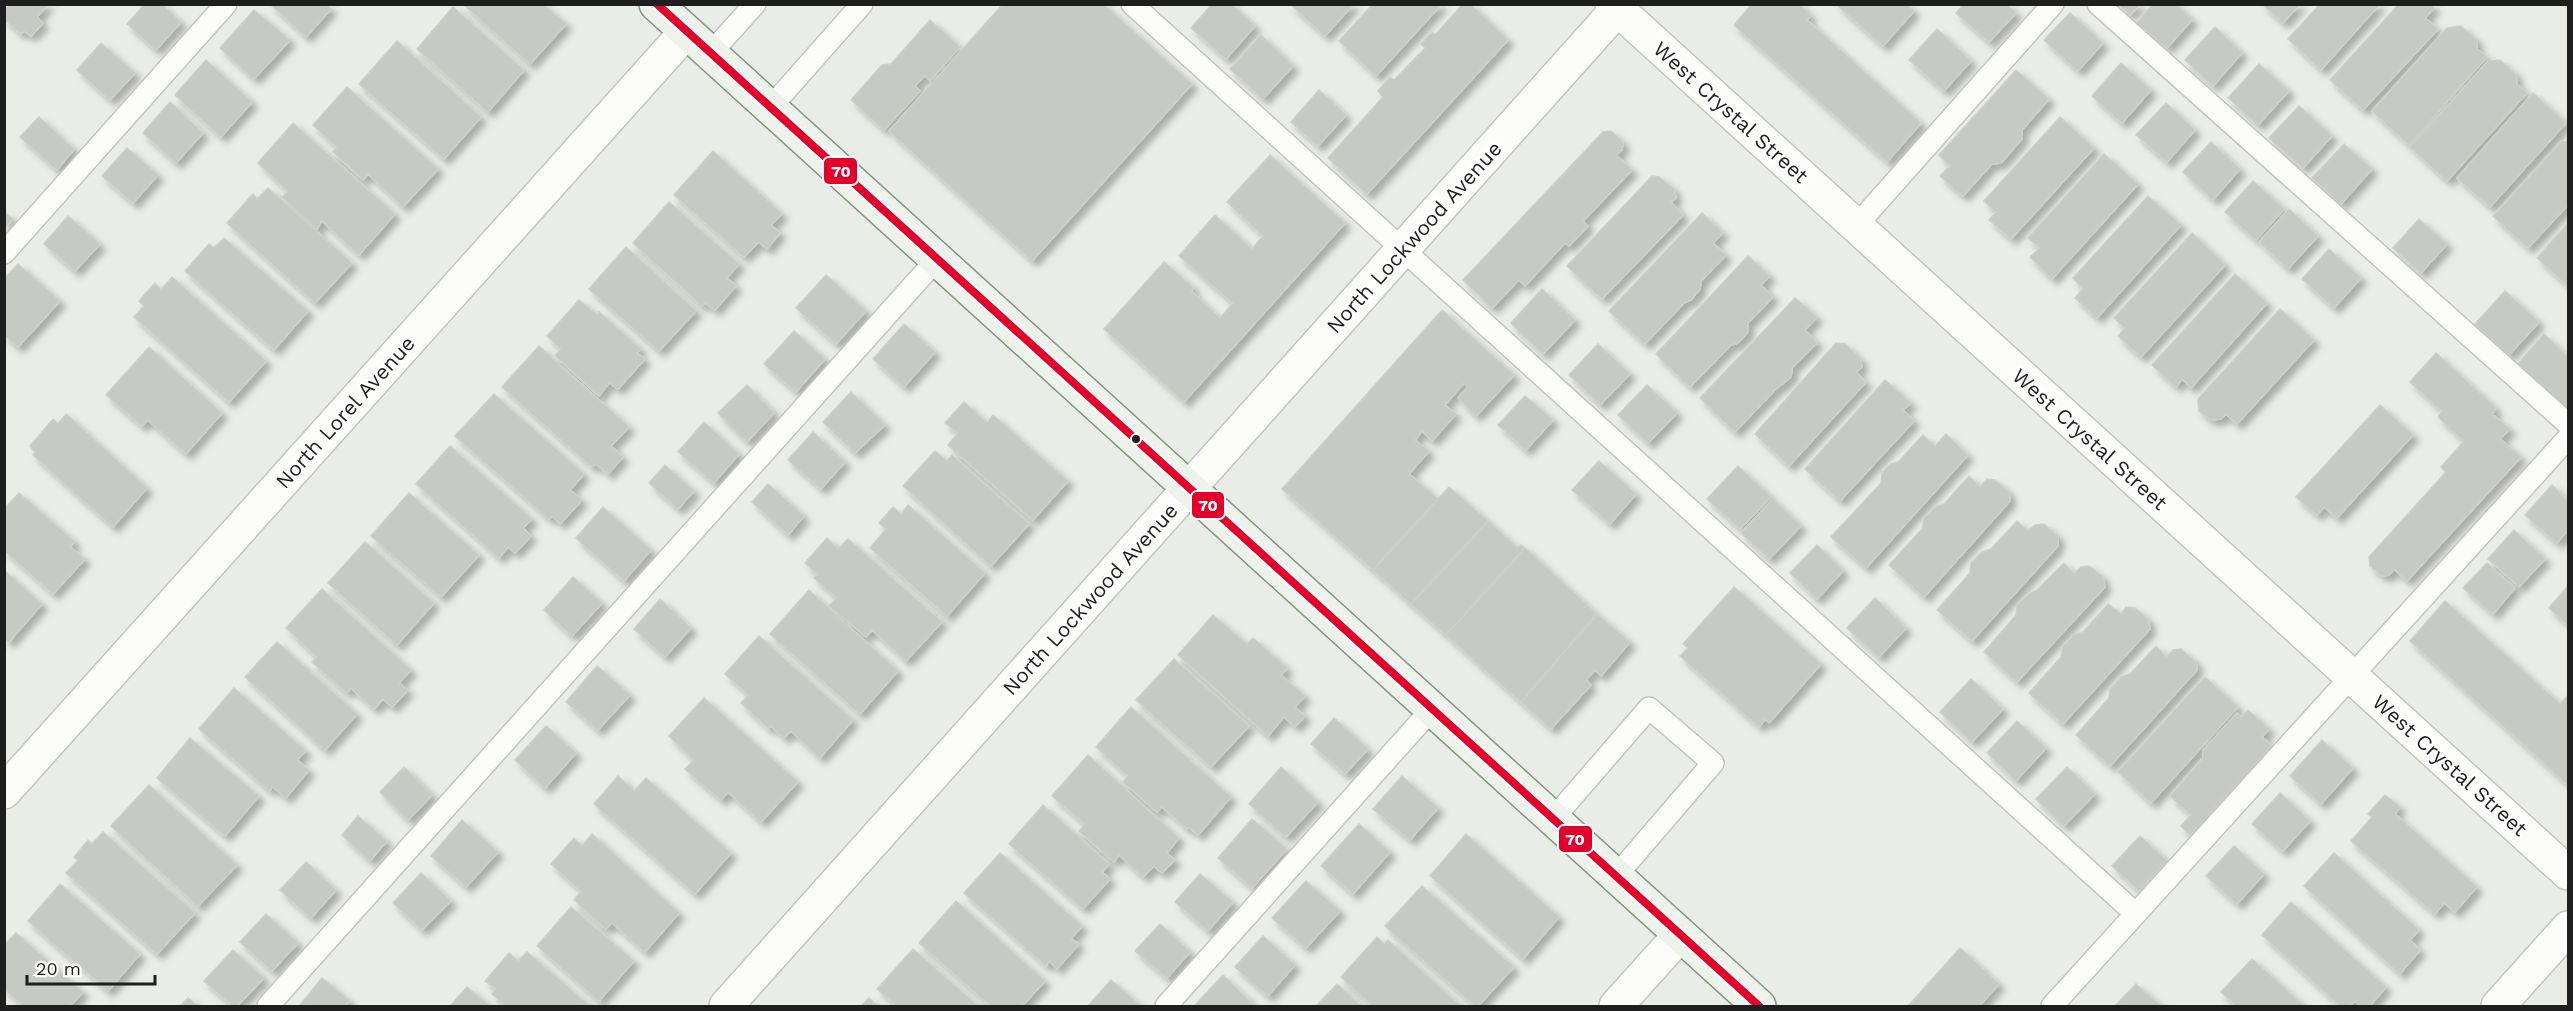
<svg xmlns="http://www.w3.org/2000/svg" width="2573" height="1011" viewBox="0 0 2573 1011" font-family="'Work Sans',sans-serif">
	<style>
		.building { fill: #c7c9c4; stroke: #cdcfc8; stroke-width: 1.5; filter: url(#shadow) }
		.lines { fill: none; stroke-linecap: round; stroke-linejoin: round }
		.service-casing { stroke: #c4c5c3; stroke-width: 24 }
		.minor-casing { stroke: #c4c5c3; stroke-width: 36 }
		.tertiary-casing { stroke: #c4c5c3; stroke-width: 36 }
		.secondary-casing { stroke: #839580; stroke-width: 36 }
		.service { stroke: #fcfcfb; stroke-width: 21 }
		.minor { stroke: #fcfcfb; stroke-width: 33 }
		.tertiary { stroke: #fcfcfb; stroke-width: 33 }
		.secondary { stroke: #edf3ea; stroke-width: 33 }
		.bus-1-casing { stroke: #fff; stroke-width: 12 }
		.bus-1 { stroke: #e4002b; stroke-width: 8 }
		.bus-dot { fill: #1e1e1e; stroke: #fff; stroke-width: 2 }
		.labels { text-anchor: middle; dominant-baseline: central; stroke-width: 4.5; stroke-linejoin: round; paint-order: stroke }
		.street-label { font-size: 21px; fill: #1e1e1e; stroke: #fff }
		.line-badge { stroke: #fff; stroke-width: 2 }
		.badge-label { font-size: 16px; text-anchor: middle; font-weight: bold; fill: #fff }
	</style>
	<defs>
		<filter id="shadow"><feDropShadow dx="5.5" dy="5.5" stdDeviation="3" flood-color="#0004"/></filter>
	</defs>
	<rect width="100%" height="100%" fill="#eaece7"/>
	<path class="building" d="M 4,4 L 48,4 L 37,17 L 43,23 L 31,36 L 24,31 L 21,34 L 4,19 Z
		M 145,4 L 161,4 L 181,22 L 156,50 L 127,24 Z
		M 270,4 L 325,4 L 331,9 L 306,37 Z
		M 463,4 L 543,4 L 566,24 L 530,64 Z
		M 1003,4 L 1103,4 L 1192,84 L 1032,261 L 889,131 Z
		M 1212,4 L 1231,4 L 1255,26 L 1226,59 L 1191,28 Z
		M 1290,4 L 1354,4 L 1325,36 Z
		M 1373,4 L 1442,4 L 1376,76 L 1339,41 Z
		M 1463,4 L 1470,4 L 1508,40 L 1367,194 L 1328,158 L 1383,97 L 1378,91 L 1390,77 L 1394,80 L 1425,48 L 1421,44 L 1432,32 L 1435,35 Z
		M 1752,4 L 1799,4 L 1811,16 L 1807,20 L 1921,123 L 1887,162 L 1734,25 Z
		M 1836,4 L 1906,4 L 1914,11 L 1883,46 Z
		M 1964,4 L 2006,4 L 2016,13 L 1989,42 L 1956,13 Z
		M 2118,4 L 2140,4 L 2130,15 Z
		M 2153,4 L 2176,4 L 2192,20 L 2167,48 L 2137,23 Z
		M 2262,4 L 2300,4 L 2283,23 Z
		M 2320,4 L 2380,4 L 2321,70 L 2288,39 Z
		M 2399,4 L 2431,4 L 2434,8 L 2425,18 L 2438,29 L 2363,110 L 2330,80 Z
		M 453,7 L 524,70 L 488,112 L 417,49 Z
		M 254,10 L 290,40 L 254,79 L 220,48 Z
		M 2070,13 L 2103,43 L 2078,71 L 2044,40 Z
		M 930,20 L 960,47 L 930,81 L 925,75 L 915,86 L 920,91 L 884,130 L 851,100 L 882,65 L 891,64 Z
		M 2461,26 L 2477,40 L 2477,49 L 2487,57 L 2409,145 L 2372,111 L 2447,28 Z
		M 2215,27 L 2242,53 L 2213,86 L 2185,60 Z
		M 1937,29 L 1971,61 L 1944,91 L 1909,60 Z
		M 1261,35 L 1293,66 L 1263,99 L 1230,69 Z
		M 397,41 L 481,117 L 444,159 L 359,84 Z
		M 101,43 L 135,73 L 110,100 L 77,70 Z
		M 206,60 L 252,102 L 221,137 L 175,95 Z
		M 2500,60 L 2516,74 L 2517,84 L 2527,93 L 2447,181 L 2410,147 L 2488,61 Z
		M 2121,63 L 2151,90 L 2122,123 L 2092,96 Z
		M 2259,64 L 2289,91 L 2258,125 L 2228,98 Z
		M 2016,70 L 2049,99 L 2022,130 L 2022,139 L 2001,163 L 1992,164 L 1963,196 L 1940,176 L 1950,166 L 1939,155 Z
		M 347,87 L 438,169 L 403,207 L 368,174 L 363,180 L 333,152 L 337,147 L 313,125 Z
		M 1319,90 L 1346,115 L 1318,146 L 1291,122 Z
		M 2533,93 L 2566,123 L 2490,207 L 2457,178 Z
		M 170,102 L 203,133 L 176,163 L 143,133 Z
		M 2166,103 L 2195,130 L 2167,162 L 2136,135 Z
		M 2299,106 L 2332,136 L 2303,168 L 2269,138 Z
		M 39,117 L 74,149 L 57,170 L 20,137 Z
		M 2060,117 L 2094,148 L 2011,239 L 1989,220 L 1996,212 L 1984,201 Z
		M 293,123 L 395,214 L 359,255 L 322,221 L 317,229 L 282,197 L 288,191 L 258,163 Z
		M 1611,131 L 1623,142 L 1622,150 L 1616,155 L 1632,170 L 1583,221 L 1588,226 L 1569,246 L 1565,243 L 1525,286 L 1519,280 L 1492,308 L 1463,280 L 1603,132 Z
		M 2568,139 L 2568,205 L 2528,248 L 2493,216 L 2562,141 L 2566,142 Z
		M 2211,142 L 2240,169 L 2213,200 L 2183,172 Z
		M 2344,144 L 2372,169 L 2341,204 L 2312,178 Z
		M 127,148 L 158,175 L 133,203 L 102,176 Z
		M 713,151 L 782,214 L 771,225 L 780,233 L 767,249 L 759,242 L 744,257 L 674,195 Z
		M 2104,154 L 2138,184 L 2052,279 L 2030,257 L 2040,248 L 2028,238 Z
		M 1270,155 L 1345,223 L 1184,402 L 1104,329 L 1164,262 L 1194,288 L 1191,291 L 1220,318 L 1233,303 L 1179,256 L 1215,215 L 1252,249 L 1263,236 L 1227,202 Z
		M 1652,176 L 1659,177 L 1674,189 L 1676,198 L 1671,202 L 1683,215 L 1602,299 L 1567,266 Z
		M 2253,181 L 2284,209 L 2256,240 L 2225,212 Z
		M 268,188 L 352,263 L 315,303 L 227,223 L 253,194 L 257,199 Z
		M 2148,196 L 2181,225 L 2097,318 L 2075,298 L 2083,289 L 2073,278 Z
		M 669,202 L 739,264 L 727,278 L 736,286 L 715,310 L 705,303 L 702,306 L 633,243 Z
		M 2289,209 L 2318,236 L 2288,269 L 2259,242 Z
		M 4,212 L 13,219 L 4,228 Z
		M 1702,213 L 1723,233 L 1713,243 L 1726,255 L 1701,281 L 1700,289 L 1691,300 L 1684,303 L 1645,344 L 1609,311 Z
		M 68,216 L 100,244 L 75,271 L 44,244 Z
		M 2419,219 L 2447,244 L 2421,273 L 2393,248 Z
		M 2568,223 L 2568,286 L 2537,258 Z
		M 2192,233 L 2225,265 L 2141,357 L 2118,336 L 2125,328 L 2114,318 Z
		M 224,238 L 308,311 L 274,350 L 185,271 L 209,244 L 214,248 Z
		M 626,247 L 696,311 L 659,351 L 589,289 Z
		M 2329,249 L 2361,278 L 2334,308 L 2302,279 Z
		M 1748,256 L 1770,276 L 1761,285 L 1773,297 L 1748,323 L 1748,332 L 1738,343 L 1731,345 L 1690,387 L 1656,354 Z
		M 18,264 L 60,301 L 18,347 L 4,335 L 4,279 Z
		M 2235,274 L 2267,303 L 2191,388 L 2182,379 L 2176,387 L 2152,365 Z
		M 826,275 L 866,311 L 836,344 L 796,308 Z
		M 172,277 L 266,361 L 229,402 L 134,317 L 144,306 L 139,301 L 155,283 L 161,290 Z
		M 1542,289 L 1575,320 L 1543,354 L 1511,323 Z
		M 2505,291 L 2539,322 L 2509,355 L 2475,324 Z
		M 1795,298 L 1817,317 L 1805,330 L 1817,343 L 1792,368 L 1791,377 L 1775,390 L 1735,432 L 1700,398 Z
		M 579,300 L 597,315 L 599,312 L 641,349 L 637,353 L 645,359 L 618,389 L 609,383 L 599,396 L 555,356 L 561,349 L 547,336 Z
		M 2280,309 L 2314,340 L 2237,424 L 2226,414 L 2221,419 L 2211,420 L 2199,411 L 2198,399 Z
		M 1442,310 L 1514,375 L 1476,416 L 1458,398 L 1468,387 L 1464,383 L 1445,405 L 1456,414 L 1432,441 L 1422,431 L 1415,440 L 1429,451 L 1409,474 L 1438,499 L 1373,570 L 1282,489 Z
		M 904,324 L 935,352 L 904,387 L 873,359 Z
		M 794,331 L 825,359 L 796,392 L 764,364 Z
		M 2544,334 L 2568,357 L 2568,407 L 2566,410 L 2517,365 Z
		M 1836,343 L 1845,344 L 1860,358 L 1862,367 L 1856,372 L 1866,382 L 1789,466 L 1755,434 Z
		M 1598,344 L 1630,374 L 1600,405 L 1569,375 Z
		M 539,346 L 629,427 L 611,446 L 623,457 L 608,474 L 596,464 L 592,467 L 502,387 Z
		M 149,347 L 222,413 L 186,454 L 148,420 L 142,426 L 106,395 Z
		M 2436,353 L 2496,408 L 2492,414 L 2510,429 L 2500,439 L 2521,457 L 2407,581 L 2394,569 L 2389,575 L 2382,576 L 2370,566 L 2369,557 L 2446,472 L 2441,467 L 2464,441 L 2438,417 L 2442,411 L 2410,382 Z
		M 1885,380 L 1911,403 L 1903,410 L 1914,421 L 1840,501 L 1805,469 Z
		M 747,385 L 774,413 L 747,442 L 718,413 Z
		M 1647,385 L 1677,413 L 1648,443 L 1618,415 Z
		M 851,392 L 885,425 L 855,453 L 823,422 Z
		M 494,394 L 584,474 L 570,490 L 582,500 L 560,524 L 552,516 L 549,519 L 455,436 Z
		M 1525,396 L 1553,420 L 1526,450 L 1498,425 Z
		M 964,402 L 987,423 L 993,415 L 1068,481 L 1033,520 L 948,445 L 958,433 L 945,423 Z
		M 2380,405 L 2413,435 L 2337,518 L 2324,507 L 2317,515 L 2296,497 Z
		M 66,414 L 147,488 L 113,527 L 33,455 L 35,452 L 30,446 L 53,419 L 58,424 Z
		M 704,422 L 739,454 L 714,483 L 678,452 Z
		M 813,432 L 845,462 L 821,489 L 788,460 Z
		M 1946,434 L 1968,455 L 1866,568 L 1831,537 L 1881,483 L 1882,473 L 1890,464 L 1898,462 L 1923,435 L 1935,446 Z
		M 450,446 L 532,519 L 523,528 L 531,536 L 515,553 L 508,547 L 499,558 L 416,484 Z
		M 935,451 L 947,461 L 952,455 L 1029,524 L 991,566 L 903,486 Z
		M 1599,461 L 1636,494 L 1610,524 L 1572,490 Z
		M 665,465 L 694,491 L 678,509 L 649,483 Z
		M 1738,466 L 1771,497 L 1740,529 L 1707,499 Z
		M 1969,476 L 1980,487 L 1987,479 L 1995,480 L 2009,492 L 2010,501 L 1924,597 L 1889,565 L 1922,529 L 1924,518 L 1935,507 L 1944,504 Z
		M 768,484 L 804,516 L 788,535 L 752,502 Z
		M 2552,485 L 2568,501 L 2568,530 L 2557,543 L 2525,515 Z
		M 1449,487 L 1488,521 L 1411,604 L 1373,570 Z
		M 19,493 L 75,542 L 70,547 L 85,559 L 53,594 L 4,550 L 4,509 Z
		M 409,493 L 479,555 L 441,597 L 371,536 Z
		M 1773,499 L 1801,526 L 1769,559 L 1741,533 Z
		M 908,505 L 985,573 L 947,616 L 870,548 L 886,529 L 879,523 L 893,507 L 901,514 Z
		M 603,507 L 651,550 L 624,581 L 576,538 Z
		M 1488,521 L 1518,548 L 1521,545 L 1525,548 L 1446,635 L 1411,604 Z
		M 2017,521 L 2028,531 L 2035,525 L 2044,524 L 2058,536 L 2058,546 L 1972,641 L 1937,610 L 1970,573 L 1971,563 L 1982,552 L 1991,549 Z
		M 2514,530 L 2545,559 L 2519,587 L 2488,559 Z
		M 827,538 L 838,549 L 848,539 L 942,622 L 906,661 L 872,630 L 866,637 L 829,606 L 837,598 L 814,578 L 817,574 L 805,563 Z
		M 365,542 L 434,603 L 397,645 L 328,583 Z
		M 1817,545 L 1843,571 L 1817,599 L 1790,573 Z
		M 1525,548 L 1597,614 L 1521,702 L 1446,635 Z
		M 2064,563 L 2074,574 L 2081,567 L 2089,566 L 2103,577 L 2105,587 L 2017,682 L 1984,652 L 2016,615 L 2017,605 L 2029,594 L 2037,590 Z
		M 2487,563 L 2515,588 L 2493,614 L 2463,588 Z
		M 4,570 L 42,604 L 9,642 L 4,638 Z
		M 573,577 L 602,603 L 572,636 L 544,610 Z
		M 2568,586 L 2568,625 L 2549,608 Z
		M 1734,587 L 1821,664 L 1769,723 L 1765,719 L 1759,727 L 1680,656 L 1688,648 L 1683,644 Z
		M 322,589 L 411,670 L 399,683 L 408,690 L 392,707 L 383,699 L 374,709 L 351,688 L 347,693 L 312,662 L 317,657 L 286,628 Z
		M 809,590 L 898,671 L 860,714 L 770,634 Z
		M 1875,598 L 1906,628 L 1879,657 L 1847,628 Z
		M 660,599 L 691,628 L 665,657 L 634,629 Z
		M 2445,601 L 2560,704 L 2568,695 L 2568,785 L 2410,641 Z
		M 2108,604 L 2121,614 L 2126,607 L 2135,608 L 2148,619 L 2150,629 L 2063,724 L 2029,693 L 2061,657 L 2063,646 L 2074,635 L 2083,632 Z
		M 1597,614 L 1630,642 L 1601,676 L 1595,670 L 1586,680 L 1591,685 L 1551,729 L 1521,702 Z
		M 1213,615 L 1247,644 L 1253,638 L 1287,668 L 1281,675 L 1305,696 L 1295,707 L 1305,716 L 1295,727 L 1284,717 L 1268,736 L 1178,655 Z
		M 759,636 L 853,720 L 820,758 L 791,731 L 784,738 L 770,725 L 769,729 L 741,703 L 749,695 L 725,674 Z
		M 277,642 L 357,714 L 325,750 L 245,677 Z
		M 2156,646 L 2166,657 L 2173,650 L 2181,649 L 2196,662 L 2197,670 L 2110,766 L 2076,735 L 2109,698 L 2110,689 L 2121,677 L 2130,674 Z
		M 1174,659 L 1249,726 L 1211,767 L 1136,700 Z
		M 597,666 L 630,695 L 598,730 L 566,702 Z
		M 2205,677 L 2238,707 L 2151,803 L 2118,772 Z
		M 1971,679 L 2003,709 L 1972,742 L 1940,712 Z
		M 234,688 L 306,751 L 297,760 L 309,770 L 286,798 L 272,786 L 270,791 L 199,729 Z
		M 704,698 L 798,782 L 761,822 L 728,792 L 721,800 L 685,769 L 694,760 L 669,736 Z
		M 1131,707 L 1231,797 L 1198,835 L 1189,827 L 1187,829 L 1162,807 L 1157,812 L 1123,782 L 1128,776 L 1096,747 Z
		M 2248,710 L 2269,729 L 2262,737 L 2272,746 L 2190,835 L 2181,826 L 2191,815 L 2170,796 L 2203,758 L 2203,750 L 2237,713 L 2241,717 Z
		M 1334,718 L 1368,749 L 1345,774 L 1311,744 Z
		M 2017,721 L 2046,748 L 2016,781 L 1987,753 Z
		M 546,726 L 576,753 L 545,788 L 515,760 Z
		M 190,738 L 259,796 L 225,836 L 157,778 Z
		M 2322,740 L 2353,768 L 2321,804 L 2290,776 Z
		M 1088,755 L 1179,838 L 1167,853 L 1175,860 L 1162,873 L 1154,866 L 1143,877 L 1119,855 L 1114,862 L 1079,831 L 1085,824 L 1052,796 Z
		M 404,767 L 432,795 L 408,820 L 380,792 Z
		M 1281,767 L 1318,802 L 1286,837 L 1249,804 Z
		M 2067,767 L 2095,794 L 2064,826 L 2036,799 Z
		M 618,776 L 634,791 L 646,778 L 731,853 L 695,894 L 594,804 Z
		M 1402,776 L 1438,808 L 1410,840 L 1373,809 Z
		M 149,785 L 237,865 L 198,906 L 111,826 Z
		M 2280,793 L 2310,821 L 2283,851 L 2252,824 Z
		M 2385,795 L 2400,807 L 2395,814 L 2477,887 L 2455,912 L 2444,903 L 2435,914 L 2351,841 L 2372,817 L 2368,814 Z
		M 1043,805 L 1109,864 L 1102,872 L 1110,879 L 1083,909 L 1009,844 Z
		M 358,816 L 387,841 L 370,861 L 342,835 Z
		M 1252,819 L 1287,849 L 1252,888 L 1218,858 Z
		M 462,820 L 498,852 L 466,887 L 431,856 Z
		M 1359,824 L 1390,852 L 1353,894 L 1321,866 Z
		M 103,832 L 195,913 L 157,954 L 66,873 L 78,860 L 74,857 L 88,840 L 92,844 Z
		M 592,834 L 679,913 L 645,952 L 612,923 L 606,929 L 574,900 L 581,891 L 551,864 L 574,838 L 582,846 Z
		M 1466,834 L 1559,917 L 1523,959 L 1430,876 Z
		M 2140,836 L 2167,861 L 2139,891 L 2112,866 Z
		M 2234,846 L 2264,874 L 2237,904 L 2206,876 Z
		M 1000,853 L 1082,926 L 1071,939 L 1079,944 L 1057,969 L 1049,961 L 1046,966 L 964,893 Z
		M 2334,853 L 2419,930 L 2410,940 L 2420,950 L 2400,974 L 2304,886 Z
		M 306,862 L 336,890 L 311,918 L 280,890 Z
		M 421,873 L 451,901 L 422,930 L 393,903 Z
		M 1200,874 L 1233,902 L 1208,931 L 1175,902 Z
		M 1306,881 L 1340,911 L 1306,948 L 1272,918 Z
		M 60,884 L 140,954 L 108,991 L 28,921 Z
		M 1422,886 L 1514,967 L 1478,1006 L 1475,1006 L 1385,926 Z
		M 956,901 L 1045,981 L 1022,1006 L 991,1006 L 919,943 Z
		M 2291,902 L 2386,987 L 2370,1006 L 2361,1006 L 2355,1001 L 2350,1006 L 2340,1006 L 2262,935 Z
		M 571,907 L 634,961 L 599,1001 L 537,946 Z
		M 266,914 L 298,943 L 272,971 L 240,942 Z
		M 1160,924 L 1190,952 L 1167,978 L 1135,951 Z
		M 16,933 L 83,992 L 70,1006 L 24,1006 L 4,989 L 4,945 Z
		M 1263,936 L 1295,965 L 1268,996 L 1235,967 Z
		M 1377,937 L 1384,944 L 1388,940 L 1460,1006 L 1373,1006 L 1341,977 Z
		M 1960,948 L 1999,984 L 1979,1006 L 1908,1006 Z
		M 913,949 L 978,1006 L 897,1006 L 877,989 Z
		M 233,950 L 264,978 L 237,1006 L 233,1006 L 204,981 Z
		M 527,952 L 590,1006 L 506,1006 L 492,994 L 496,989 L 485,981 L 509,953 L 518,961 Z
		M 2252,959 L 2304,1006 L 2237,1006 L 2221,992 Z
		M 1223,975 L 1254,1005 L 1253,1006 L 1194,1006 Z
		M 322,978 L 350,1001 L 345,1006 L 300,1005 Z
		M 1111,980 L 1141,1006 L 1088,1006 Z
		M 1337,984 L 1361,1006 L 1316,1006 Z
		M 2136,984 L 2161,1006 L 2115,1006 Z
		M 467,987 L 490,1006 L 450,1006 Z
		M 188,998 L 198,1006 L 180,1006 Z
		M 869,998 L 878,1006 L 861,1006 Z"/>
	<g class="lines">
		<defs>
			<path id="service" d="M 1132,4 L 2136,914
				M 2098,4 L 2568,424
				M 710,54 L 755,4
				M 770,108 L 862,4
				M 1856,226 L 2053,4
				M 4,253 L 226,4
				M 1553,819 L 1649,708 L 1713,763 L 1616,876
				M 268,1006 L 937,259
				M 1166,1006 L 1432,709
				M 2052,1006 L 2568,438"/>
			<path id="minor" d="M 1612,4 L 2568,873
				M 4,792 L 686,32
				M 726,1006 L 1622,4
				M 1616,1006 L 1680,935"/>
			<path id="tertiary" d="M 2498,1006 L 2568,928"/>
			<path id="secondary" d="M 656,4 L 1759,1006"/>
		</defs>
		<use href="#service" class="service-casing"/>
		<use href="#minor" class="minor-casing"/>
		<use href="#tertiary" class="tertiary-casing"/>
		<use href="#secondary" class="secondary-casing"/>
		<use href="#service" class="service"/>
		<use href="#minor" class="minor"/>
		<use href="#tertiary" class="tertiary"/>
		<use href="#secondary" class="secondary"/>
		<defs>
			<path id="bus-1" d="M 657,4 L 1759,1006"/>
		</defs>
		<use href="#bus-1" class="bus-1-casing"/>
		<use href="#bus-1" class="bus-1"/>
	</g>
	<circle class="bus-dot" cx="1136" cy="439" r="5"/>
	<g class="labels">
		<g class="street-label">
			<text transform="translate(1731 112) rotate(42)">West Crystal Street</text>
			<text transform="translate(1414 237) rotate(-48)">North Lockwood Avenue</text>
			<text transform="translate(345 412) rotate(-48)">North Lorel Avenue</text>
			<text transform="translate(2090 439) rotate(42)">West Crystal Street</text>
			<text transform="translate(1090 599) rotate(-48)">North Lockwood Avenue</text>
			<text transform="translate(2450 765) rotate(42)">West Crystal Street</text>
		</g>
	</g>
	<g class="line-badge">
		<rect x="823" y="157" width="35" height="28" rx="6" fill="#e4002b"/>
		<rect x="1191" y="491" width="34" height="28" rx="6" fill="#e4002b"/>
		<rect x="1558" y="825" width="35" height="28" rx="6" fill="#e4002b"/>
	</g>
	<g class="badge-label">
		<text x="841" y="177">70</text>
		<text x="1208" y="511">70</text>
		<text x="1575" y="845">70</text>
	</g>
	<rect width="2573" height="1011" fill="none" stroke="#1e1e1e" stroke-width="12"/>
	<path d="M27 975v9h128v-9" fill="none" stroke="#1e1e1e" stroke-width="3"/>
	<text x="36" y="975" font-size="18" fill="#1e1e1e" stroke="#ffffff" stroke-width="4.5" paint-order="stroke">20 m</text>
</svg>
